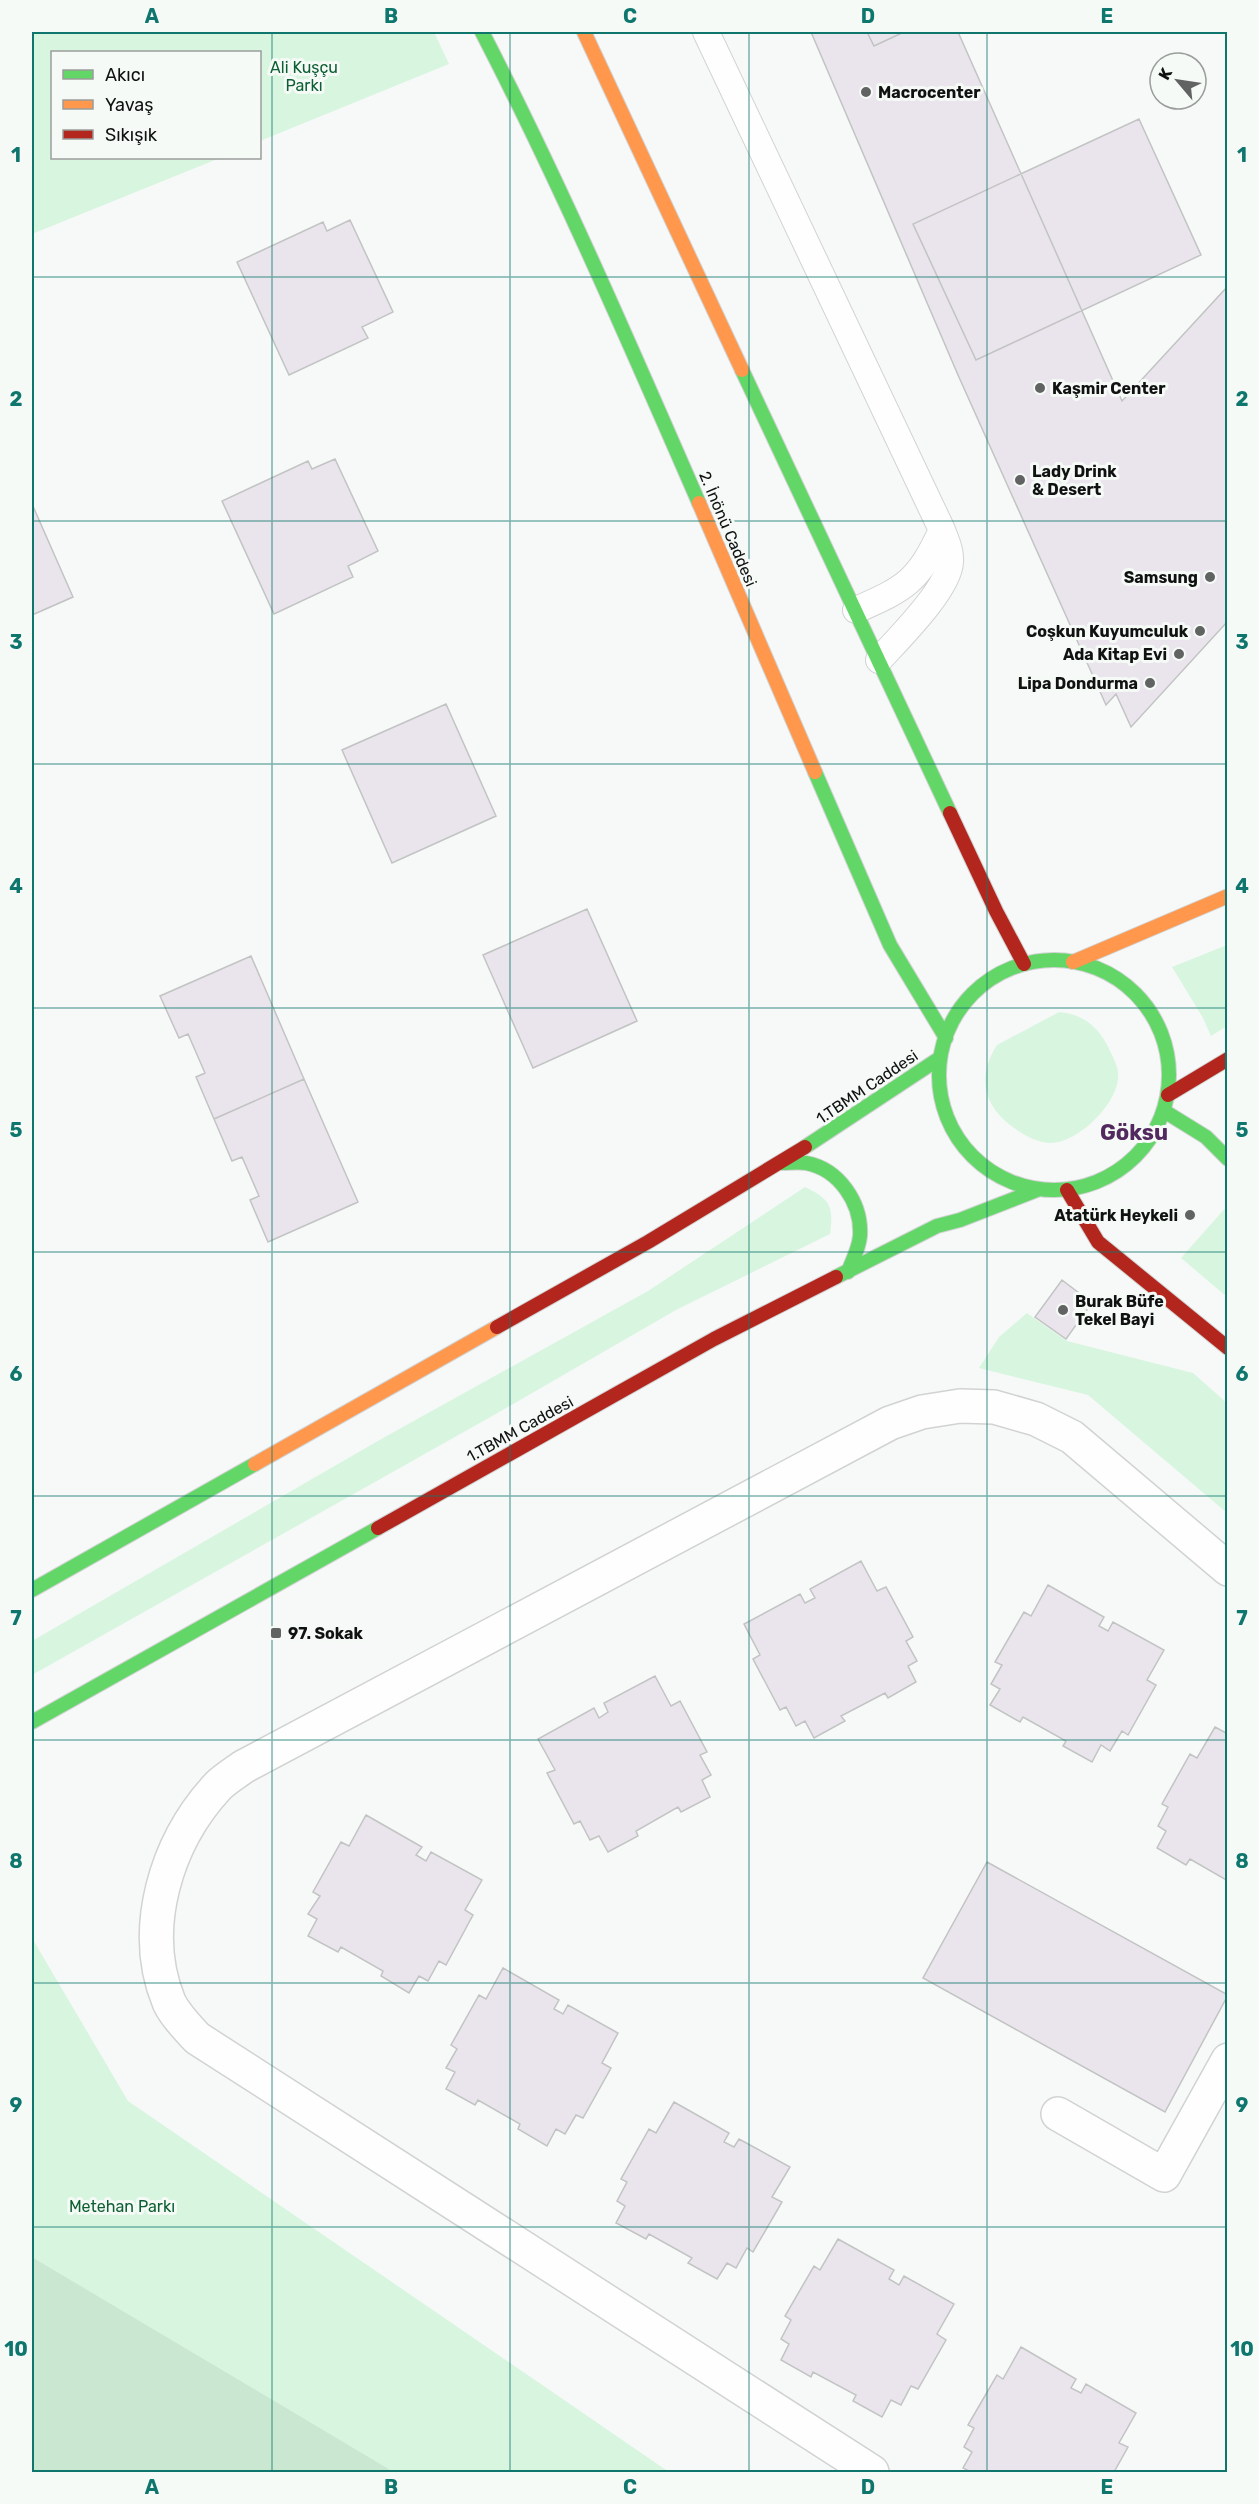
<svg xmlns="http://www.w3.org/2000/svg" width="1259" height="2504" viewBox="0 0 1259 2504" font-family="Rubik,sans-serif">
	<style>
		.green { fill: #d8f5e0 }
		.forest { fill: #cae7d2 }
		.building { fill: #eae4ec; stroke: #c2c3c3; stroke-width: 1.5 }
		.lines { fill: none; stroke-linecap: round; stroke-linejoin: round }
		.lane-casing { stroke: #d1d3d2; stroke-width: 28 }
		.street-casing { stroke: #d1d3d2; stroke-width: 36 }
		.fast-casing { stroke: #d1d3d2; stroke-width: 16 }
		.slow-casing { stroke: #d1d3d2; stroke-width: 16 }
		.jam-casing { stroke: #d1d3d2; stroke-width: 16 }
		.lane { stroke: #fefefe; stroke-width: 26 }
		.street { stroke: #fefefe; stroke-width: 33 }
		.fast { stroke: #63d668; stroke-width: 14 }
		.slow { stroke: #ff974d; stroke-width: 14 }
		.jam { stroke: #b3261e; stroke-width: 14 }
		.grid { fill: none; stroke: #0f766e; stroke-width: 1.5; stroke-opacity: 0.55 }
		.poi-dot { fill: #616362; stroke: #f6faf7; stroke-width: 2 }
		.labels { text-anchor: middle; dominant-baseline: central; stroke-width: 6; stroke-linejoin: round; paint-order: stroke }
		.park-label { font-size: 16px; fill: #0b5f32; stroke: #f6faf7 }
		.poi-label { font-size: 16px; font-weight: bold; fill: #101211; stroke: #f6faf7; text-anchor: start }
		.street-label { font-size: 16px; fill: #101211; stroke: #f6faf7 }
		.district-label { font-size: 22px; font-weight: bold; fill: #52295e; stroke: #f6faf7 }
		.neatline { fill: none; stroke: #0f766e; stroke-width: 2 }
		.grid-label { font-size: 20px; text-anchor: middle; font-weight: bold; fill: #0f766e }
	</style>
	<rect width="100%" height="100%" fill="#f7f9f8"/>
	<path class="green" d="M 32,32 L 434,32 L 449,64 L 260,141 L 260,52 L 52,52 L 52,158 L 220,158 L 32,234 Z
		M 1227,945 L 1227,1026 L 1211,1036 L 1203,1018 L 1172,967 Z
		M 1059,1012 C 1084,1014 1100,1028 1110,1051 C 1113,1057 1117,1065 1118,1072 C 1122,1100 1079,1143 1051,1143 C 1040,1143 1027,1137 1017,1130 C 985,1109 975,1079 997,1045 Z
		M 805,1187 C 830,1199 834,1206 830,1234 L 676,1310 L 494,1415 L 32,1675 L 32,1641 L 383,1438 L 648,1291 Z
		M 1227,1206 L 1228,1206 L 1227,1297 L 1181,1258 Z
		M 1027,1313 L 1067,1341 L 1193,1373 L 1227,1403 L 1227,1513 L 1088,1395 L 979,1368 L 999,1337 Z
		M 32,1938 L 128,2101 L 669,2472 L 394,2472 L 32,2257 Z"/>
	<path class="forest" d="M 32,2257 L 394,2472 L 32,2472 Z"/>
	<path class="building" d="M 811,32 L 958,32 L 1122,401 L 1228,286 L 1228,621 L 1131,727 L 1116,694 L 1106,705 L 958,375 Z
		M 867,32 L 904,32 L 874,46 Z
		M 1139,119 L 1201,255 L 976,360 L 913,224 Z
		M 350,220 L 393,312 L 362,327 L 368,338 L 289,375 L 237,262 L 323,222 L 327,231 Z
		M 335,459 L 378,551 L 348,566 L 353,577 L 274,614 L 222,501 L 308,461 L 312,469 Z
		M 32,504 L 73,597 L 32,615 Z
		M 446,704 L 496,816 L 392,863 L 342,750 Z
		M 587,909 L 637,1021 L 533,1068 L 483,955 Z
		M 251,956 L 304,1079 L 214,1119 L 196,1077 L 205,1073 L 188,1034 L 179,1038 L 160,996 Z
		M 304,1079 L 358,1202 L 268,1242 L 250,1200 L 259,1196 L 242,1157 L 232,1161 L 214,1119 Z
		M 1062,1280 L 1092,1303 L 1066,1339 L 1035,1317 Z
		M 861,1561 L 877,1591 L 886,1587 L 913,1637 L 906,1641 L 917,1661 L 908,1666 L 916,1682 L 888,1698 L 885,1693 L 841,1716 L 845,1721 L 814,1738 L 805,1721 L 796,1726 L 786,1707 L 780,1710 L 753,1659 L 760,1655 L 744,1624 L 800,1594 L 805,1603 L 815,1598 L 810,1589 Z
		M 1048,1585 L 1104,1617 L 1099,1626 L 1108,1631 L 1113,1622 L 1164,1650 L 1147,1680 L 1156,1685 L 1128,1735 L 1122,1731 L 1110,1751 L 1101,1745 L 1092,1762 L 1063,1746 L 1066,1741 L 1023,1717 L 1020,1722 L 990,1705 L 1000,1689 L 991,1684 L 1002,1665 L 995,1662 L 1024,1612 L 1031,1616 Z
		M 655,1676 L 671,1706 L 680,1701 L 707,1752 L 700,1755 L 711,1775 L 702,1780 L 710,1797 L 681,1812 L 678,1807 L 636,1831 L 638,1836 L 608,1852 L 599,1836 L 590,1840 L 580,1821 L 574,1824 L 547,1773 L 555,1770 L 538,1739 L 594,1708 L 599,1718 L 608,1712 L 604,1703 Z
		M 1215,1727 L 1228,1734 L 1228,1881 L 1190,1859 L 1186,1865 L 1157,1848 L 1166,1831 L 1158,1826 L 1168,1807 L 1162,1804 L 1190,1754 L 1197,1758 Z
		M 366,1815 L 422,1847 L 416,1855 L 426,1861 L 431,1852 L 482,1880 L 465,1910 L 473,1915 L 446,1965 L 439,1961 L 428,1981 L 419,1976 L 409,1993 L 381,1976 L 383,1971 L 341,1947 L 338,1952 L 308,1936 L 317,1919 L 308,1914 L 320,1896 L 313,1892 L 341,1842 L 349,1846 Z
		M 987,1862 L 1228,1995 L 1165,2112 L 923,1978 Z
		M 503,1968 L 559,2000 L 554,2009 L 563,2014 L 568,2005 L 618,2033 L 602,2063 L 611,2068 L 583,2118 L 576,2115 L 565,2134 L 556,2129 L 547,2146 L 518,2129 L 520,2124 L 478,2100 L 475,2105 L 446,2089 L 455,2072 L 446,2068 L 457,2049 L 451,2045 L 479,1995 L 486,1999 Z
		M 674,2102 L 729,2133 L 724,2142 L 734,2147 L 739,2139 L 790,2167 L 772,2197 L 782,2202 L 753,2252 L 747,2248 L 736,2268 L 727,2263 L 717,2279 L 688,2263 L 692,2258 L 649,2234 L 646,2239 L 616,2223 L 625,2206 L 617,2201 L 627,2182 L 621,2179 L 649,2129 L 656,2133 Z
		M 838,2239 L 894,2270 L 889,2279 L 899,2285 L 904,2276 L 954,2304 L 937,2334 L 946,2340 L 918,2389 L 911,2386 L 901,2405 L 891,2400 L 882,2417 L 853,2401 L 856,2395 L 813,2372 L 811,2377 L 781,2360 L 789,2344 L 781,2339 L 791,2320 L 785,2316 L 814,2266 L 820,2270 Z
		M 1021,2347 L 1076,2379 L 1071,2388 L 1081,2393 L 1086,2384 L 1136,2413 L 1119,2443 L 1128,2447 L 1114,2472 L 971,2472 L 963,2468 L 972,2452 L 964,2447 L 974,2428 L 968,2425 L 997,2375 L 1003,2379 Z"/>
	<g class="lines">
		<defs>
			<path id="lane" d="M 706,32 L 942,530 C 946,541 951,551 950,562 C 949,589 897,640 879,660
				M 856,610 C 906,588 918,582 942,530"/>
			<path id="street" d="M 1058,2114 L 1164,2175 L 1228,2060
				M 872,2472 L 197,2038 C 187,2027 175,2015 169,2002 C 139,1929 166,1842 218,1786 C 225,1779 235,1773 243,1767 L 890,1423 L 922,1412 L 960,1406 L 994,1407 L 1036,1419 L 1072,1437 L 1228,1569"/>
			<path id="fast" d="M 482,32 C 561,185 630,345 699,503
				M 742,370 L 950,813
				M 815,772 L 890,945 L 946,1038
				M939 1075a115 115 0 1 1 230 0a115 115 0 1 1-230 0Z
				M 1164,1111 L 1206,1137 L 1228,1159
				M 805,1147 L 940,1058
				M 782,1163 C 790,1163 798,1162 806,1163 C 839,1169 862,1203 860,1236 C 859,1249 852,1261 848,1272
				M 836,1277 L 937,1226 L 960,1220 L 1037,1190
				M 32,1590 L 255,1464
				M 32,1722 L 378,1528"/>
			<path id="slow" d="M 584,32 L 742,370
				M 699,503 L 815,772
				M 1073,962 L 1228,896
				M 255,1464 L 497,1327"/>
			<path id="jam" d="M 950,813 L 996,911 L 1024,964
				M 1168,1095 L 1228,1059
				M 1067,1190 L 1098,1242 L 1228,1348
				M 497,1327 L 648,1242 L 805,1147
				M 378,1528 L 714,1339 L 836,1277"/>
		</defs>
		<use href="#lane" class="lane-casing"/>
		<use href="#street" class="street-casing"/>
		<use href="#fast" class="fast-casing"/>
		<use href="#slow" class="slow-casing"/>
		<use href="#jam" class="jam-casing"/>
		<use href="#lane" class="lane"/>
		<use href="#street" class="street"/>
		<use href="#fast" class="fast"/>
		<use href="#slow" class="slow"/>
		<use href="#jam" class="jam"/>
	</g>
	<path class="grid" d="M 272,32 L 272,2472M 510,32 L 510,2472M 749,32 L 749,2472M 987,32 L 987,2472M 32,277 L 1228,277M 32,521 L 1228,521M 32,764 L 1228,764M 32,1008 L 1228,1008M 32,1252 L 1228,1252M 32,1496 L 1228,1496M 32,1740 L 1228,1740M 32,1983 L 1228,1983M 32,2227 L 1228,2227"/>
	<g class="poi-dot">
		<circle cx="866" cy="92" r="6"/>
		<circle cx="1040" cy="388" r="6"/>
		<circle cx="1020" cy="480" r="6"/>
		<circle cx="1210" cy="577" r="6"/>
		<circle cx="1200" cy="631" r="6"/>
		<circle cx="1179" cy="654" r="6"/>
		<circle cx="1150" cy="683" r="6"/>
		<circle cx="1190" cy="1215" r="6"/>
		<circle cx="1063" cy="1310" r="6"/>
		<rect x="270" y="1627" width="12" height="12" rx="3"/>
	</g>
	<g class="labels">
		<g class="park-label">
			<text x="304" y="67">Ali Kuşçu<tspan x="304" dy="18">Parkı</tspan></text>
			<text x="122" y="2206">Metehan Parkı</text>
		</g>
		<g class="poi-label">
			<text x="878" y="92">Macrocenter</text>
			<text x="1052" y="388">Kaşmir Center</text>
			<text x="1032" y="471">Lady Drink<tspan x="1032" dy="18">&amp; Desert</tspan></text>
			<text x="1198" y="577" text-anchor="end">Samsung</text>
			<text x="1188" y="631" text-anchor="end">Coşkun Kuyumculuk</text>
			<text x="1167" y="654" text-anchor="end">Ada Kitap Evi</text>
			<text x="1138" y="683" text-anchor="end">Lipa Dondurma</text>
			<text x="1178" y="1215" text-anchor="end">Atatürk Heykeli</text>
			<text x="1075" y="1301">Burak Büfe<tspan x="1075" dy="18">Tekel Bayi</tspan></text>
			<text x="288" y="1633">97. Sokak</text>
		</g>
		<g class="street-label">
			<text transform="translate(728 529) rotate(67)">2. İnönü Caddesi</text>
			<text transform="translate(867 1087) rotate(-34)">1.TBMM Caddesi</text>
			<text transform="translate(520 1429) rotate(-29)">1.TBMM Caddesi</text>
		</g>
		<g class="district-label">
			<text x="1134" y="1132">Göksu</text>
		</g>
	</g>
	<rect width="1259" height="2504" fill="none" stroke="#f6faf7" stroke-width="66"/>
	<rect x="51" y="51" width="210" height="108" fill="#f6faf7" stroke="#9a9d9b" stroke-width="1.5"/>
	<rect x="63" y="70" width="30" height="9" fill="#63d668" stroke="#9a9d9b" stroke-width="1.5"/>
	<text x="105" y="81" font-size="18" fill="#101211">Akıcı</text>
	<rect x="63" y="100" width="30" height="9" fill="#ff974d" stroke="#9a9d9b" stroke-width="1.5"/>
	<text x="105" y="111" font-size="18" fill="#101211">Yavaş</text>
	<rect x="63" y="130" width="30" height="9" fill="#b3261e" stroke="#9a9d9b" stroke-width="1.5"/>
	<text x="105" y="141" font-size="18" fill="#101211">Sıkışık</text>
	<g transform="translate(1178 81) rotate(299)"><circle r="28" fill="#f6faf7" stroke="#9a9d9b" stroke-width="1.5"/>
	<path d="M0-4.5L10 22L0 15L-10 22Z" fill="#616362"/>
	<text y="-9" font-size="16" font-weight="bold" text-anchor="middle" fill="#101211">K</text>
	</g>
	<rect x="33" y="33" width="1193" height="2438" class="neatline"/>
	<g class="grid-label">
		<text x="152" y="23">A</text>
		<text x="391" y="23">B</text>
		<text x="630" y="23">C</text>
		<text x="868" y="23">D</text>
		<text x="1107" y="23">E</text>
		<text x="16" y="162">1</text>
		<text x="1242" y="162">1</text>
		<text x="16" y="406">2</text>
		<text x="1242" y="406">2</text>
		<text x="16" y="649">3</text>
		<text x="1242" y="649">3</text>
		<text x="16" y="893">4</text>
		<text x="1242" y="893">4</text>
		<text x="16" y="1137">5</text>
		<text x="1242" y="1137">5</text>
		<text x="16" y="1381">6</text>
		<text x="1242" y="1381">6</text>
		<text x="16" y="1625">7</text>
		<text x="1242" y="1625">7</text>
		<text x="16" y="1868">8</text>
		<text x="1242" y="1868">8</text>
		<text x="16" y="2112">9</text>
		<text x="1242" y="2112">9</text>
		<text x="16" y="2356">10</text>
		<text x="1242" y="2356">10</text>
		<text x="152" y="2494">A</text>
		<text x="391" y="2494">B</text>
		<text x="630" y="2494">C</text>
		<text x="868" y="2494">D</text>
		<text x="1107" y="2494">E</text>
	</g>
</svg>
